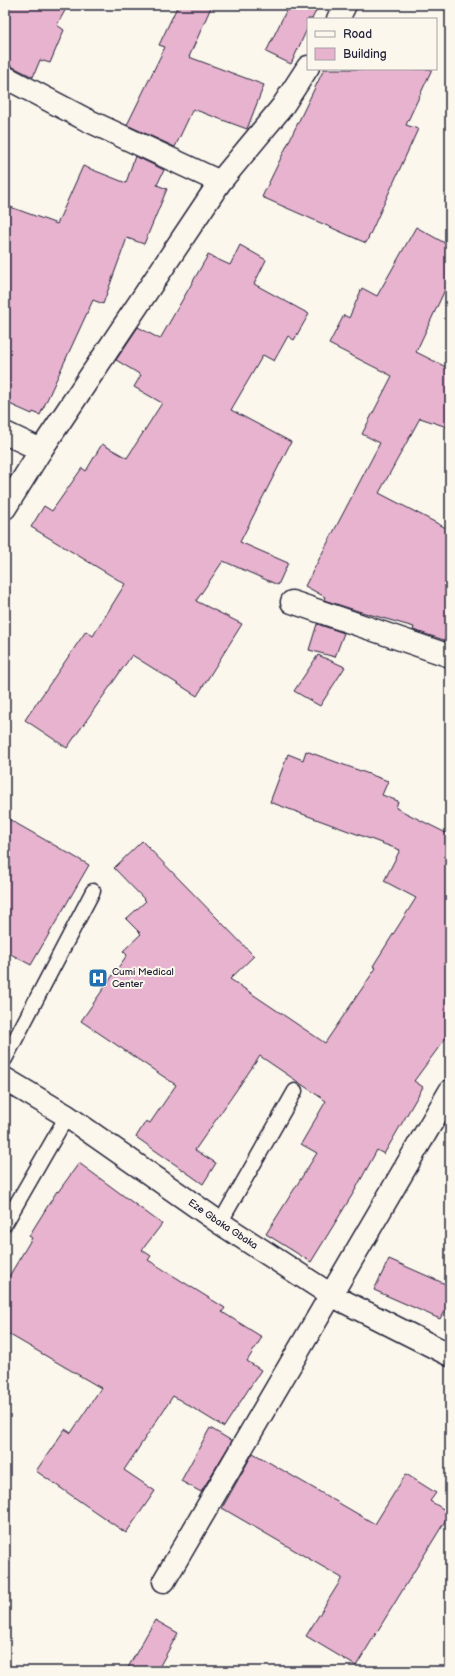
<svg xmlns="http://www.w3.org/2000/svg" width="455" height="1676" viewBox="0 0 455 1676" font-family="'Balsamiq Sans',sans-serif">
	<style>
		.building { fill: #e8b3cf; stroke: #22223b }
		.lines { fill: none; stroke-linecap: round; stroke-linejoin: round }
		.lane-casing { stroke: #22223b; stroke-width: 17 }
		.street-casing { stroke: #22223b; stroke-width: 25 }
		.lane { stroke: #fbf7ec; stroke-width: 14 }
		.street { stroke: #fbf7ec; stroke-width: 22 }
		.labels { text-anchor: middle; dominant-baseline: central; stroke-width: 4; stroke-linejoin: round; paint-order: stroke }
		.poi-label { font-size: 10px; fill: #22223b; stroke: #fbf7ec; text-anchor: start }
		.street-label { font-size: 10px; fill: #22223b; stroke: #fbf7ec }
	</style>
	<rect width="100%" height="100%" fill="#fbf7ec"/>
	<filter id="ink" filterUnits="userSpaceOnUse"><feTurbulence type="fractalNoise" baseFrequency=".025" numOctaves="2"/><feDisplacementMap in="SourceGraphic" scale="8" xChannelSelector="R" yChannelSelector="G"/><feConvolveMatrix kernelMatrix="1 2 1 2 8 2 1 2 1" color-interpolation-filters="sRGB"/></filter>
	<g filter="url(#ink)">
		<path class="building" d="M 10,5 L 68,5 L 57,25 L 64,30 L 50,63 L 40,60 L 33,77 L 11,66 L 5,65 L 5,16 Z
			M 178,5 L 212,5 L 189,57 L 264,85 L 247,129 L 193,109 L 175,147 L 127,125 L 165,47 L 159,45 Z
			M 289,5 L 319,5 L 312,19 L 308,19 L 308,27 L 291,64 L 266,52 Z
			M 324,69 L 432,69 L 406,125 L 418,129 L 366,243 L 262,197 Z
			M 135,156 L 164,170 L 157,185 L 167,189 L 144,244 L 127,238 L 103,304 L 93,300 L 40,415 L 33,412 L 32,414 L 5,402 L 5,205 L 57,224 L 83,166 L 126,183 Z
			M 416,227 L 450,246 L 450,279 L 416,352 L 450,369 L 450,428 L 420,418 L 379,493 L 450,530 L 450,642 L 413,630 L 414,627 L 358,611 L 324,600 L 325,597 L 305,586 L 380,443 L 362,434 L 392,376 L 329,344 L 344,315 L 349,318 L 362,288 L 377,296 Z
			M 240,245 L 266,260 L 254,284 L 309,314 L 294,340 L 288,336 L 274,361 L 263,355 L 231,410 L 291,442 L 240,542 L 288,563 L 278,585 L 223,561 L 196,601 L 242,624 L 197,696 L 132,655 L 67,748 L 25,720 L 86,631 L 93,636 L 125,584 L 31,527 L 44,506 L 52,511 L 82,468 L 86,471 L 102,444 L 127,458 L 162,403 L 134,387 L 141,375 L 116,360 L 138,327 L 160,339 L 208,255 L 230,265 Z
			M 317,624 L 344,633 L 335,657 L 309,650 Z
			M 318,655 L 345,667 L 320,706 L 294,691 Z
			M 306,751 L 388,781 L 382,795 L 398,801 L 396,808 L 450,835 L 450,1032 L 414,1081 L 423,1087 L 384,1154 L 377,1150 L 354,1192 L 311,1262 L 266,1234 L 317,1153 L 301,1144 L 326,1101 L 260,1056 L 195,1150 L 216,1163 L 203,1184 L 136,1137 L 146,1121 L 150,1123 L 176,1085 L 81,1021 L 127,955 L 123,951 L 141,934 L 126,919 L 146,901 L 114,868 L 142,841 L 254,956 L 230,979 L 325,1043 L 376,968 L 373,966 L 416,898 L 384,881 L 400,850 L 270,802 L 288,754 L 303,760 Z
			M 5,817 L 89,865 L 31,965 L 5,951 Z
			M 79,1163 L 162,1224 L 142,1250 L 151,1256 L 148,1260 L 225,1308 L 222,1312 L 262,1337 L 247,1361 L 261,1370 L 224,1427 L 173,1396 L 124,1470 L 155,1491 L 126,1533 L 36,1471 L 65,1429 L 71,1433 L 101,1388 L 5,1332 L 5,1283 L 32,1238 L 29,1236 L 57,1191 L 58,1192 Z
			M 389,1259 L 450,1286 L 450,1315 L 444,1311 L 440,1319 L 374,1290 Z
			M 210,1428 L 232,1441 L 201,1492 L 181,1481 Z
			M 253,1453 L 375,1524 L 406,1474 L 436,1493 L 430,1501 L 450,1513 L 356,1666 L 306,1636 L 342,1578 L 222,1508 Z
			M 155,1620 L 178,1633 L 157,1671 L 126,1671 Z"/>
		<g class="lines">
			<defs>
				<path id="lane" d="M 5,1059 L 93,891
					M 220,1223 L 295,1091
					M 5,1224 L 67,1116"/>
				<g id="street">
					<path d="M 338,19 L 345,5"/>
					<path d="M 5,77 L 85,119 L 220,182"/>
					<path d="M 5,433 L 41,450"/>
					<path d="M 5,508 L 41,450 L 220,182 L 282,107 L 308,67"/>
					<path d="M 292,602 L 450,656"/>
					<path id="s1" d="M 5,1079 L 67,1116 L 220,1223 L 331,1295 L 450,1355"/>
					<path d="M 164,1581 L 450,1091"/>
				</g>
			</defs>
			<use href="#lane" class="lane-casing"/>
			<use href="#street" class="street-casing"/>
			<use href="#lane" class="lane"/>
			<use href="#street" class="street"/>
		</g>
	</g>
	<defs>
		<symbol id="hospital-square" viewBox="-11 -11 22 22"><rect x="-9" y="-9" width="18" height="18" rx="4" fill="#1f6fb2" stroke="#fbf7ec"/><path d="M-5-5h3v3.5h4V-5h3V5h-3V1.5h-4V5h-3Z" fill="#fff"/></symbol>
	</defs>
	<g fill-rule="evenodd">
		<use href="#hospital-square" x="87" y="967" width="22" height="22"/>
	</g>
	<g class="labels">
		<g class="poi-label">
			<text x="112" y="972">Cumi Medical<tspan x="112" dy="12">Center</tspan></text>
		</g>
		<g class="street-label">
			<text stroke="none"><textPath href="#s1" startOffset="262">Eze Gbaka Gbaka</textPath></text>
		</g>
	</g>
	<rect width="455" height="1676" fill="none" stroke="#fbf7ec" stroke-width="20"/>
	<rect x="10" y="10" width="435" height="1656" fill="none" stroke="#22223b" stroke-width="1.5" filter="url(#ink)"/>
	<rect x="307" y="18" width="130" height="52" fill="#fbf7ec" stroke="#a4a2a5"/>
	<rect x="315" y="31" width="20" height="6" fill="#fbf7ec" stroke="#a4a2a5"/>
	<text x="343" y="38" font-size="12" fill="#22223b">Road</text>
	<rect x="315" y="48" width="20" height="12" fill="#e8b3cf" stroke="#a4a2a5"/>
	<text x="343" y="58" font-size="12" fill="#22223b">Building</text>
</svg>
